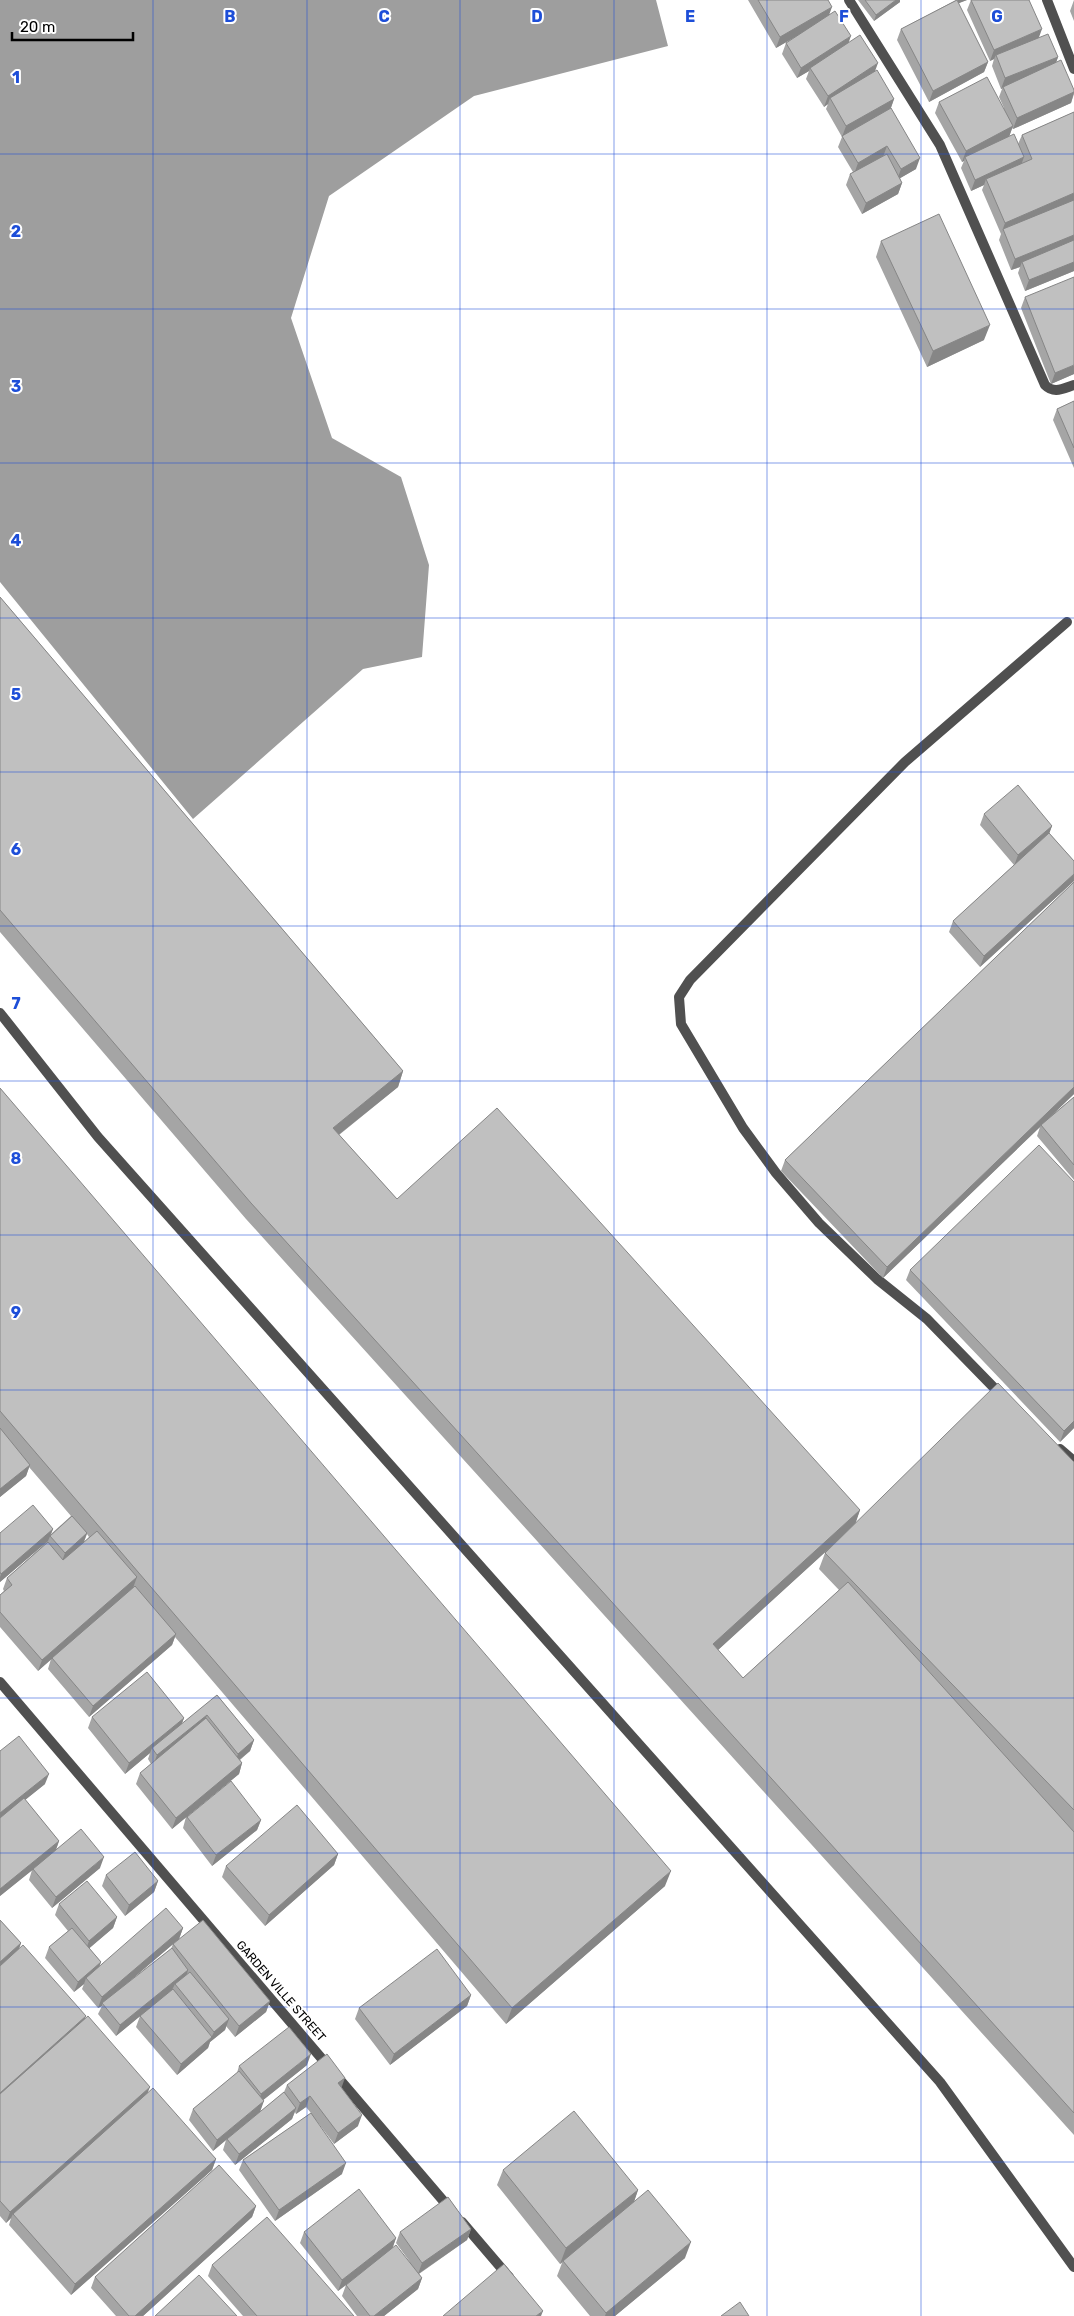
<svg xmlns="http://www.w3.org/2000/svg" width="1074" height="2316" viewBox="0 0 1074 2316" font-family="Rubik,sans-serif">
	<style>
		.water { fill: #9e9e9e }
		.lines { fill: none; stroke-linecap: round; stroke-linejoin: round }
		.service { stroke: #505050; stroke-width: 10 }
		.minor { stroke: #505050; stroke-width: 10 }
		.wall { fill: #a5a5a5; fill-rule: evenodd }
		.shaded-wall { fill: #868686 }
		.building { fill: #c0c0c0; stroke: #868686 }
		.grid { fill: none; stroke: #1d4ed8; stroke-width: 1; stroke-opacity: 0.55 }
		.labels { text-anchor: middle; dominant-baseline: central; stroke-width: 4; stroke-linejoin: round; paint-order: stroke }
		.street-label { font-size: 12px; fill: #000; stroke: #fff }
		.grid-label { font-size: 16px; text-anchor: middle; font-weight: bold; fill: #1d4ed8; stroke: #fff; stroke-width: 4; stroke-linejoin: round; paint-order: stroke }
	</style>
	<rect width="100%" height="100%" fill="#fff"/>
	<path class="water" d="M 0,0 L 656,0 L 668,46 L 474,96 L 329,196 L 291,318 L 332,438 L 401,477 L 429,565 L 422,657 L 363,669 L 193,819 L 0,582 Z"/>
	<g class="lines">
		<path class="service" d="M 0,1013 L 98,1137 L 940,2082 L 1074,2267
			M 1003,1397 L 927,1319 L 877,1279 L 819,1223 L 776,1173 L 743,1128 L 681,1024 L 679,997 L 690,980 L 905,762 L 1067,622
			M 1060,1449 L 1074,1461"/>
		<path class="minor" d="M 849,0 L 940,145 L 1045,385 C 1054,394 1062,389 1074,385
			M 1047,0 L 1074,69
			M 0,1682 L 452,2211
			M 462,2222 L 509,2277"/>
	</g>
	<path class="wall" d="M 748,0 L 828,0 L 829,15 L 848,43 L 875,71 L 894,99 L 891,108 L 916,169 L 900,178 L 902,183 L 898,194 L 862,214 L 846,185 L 850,174 L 853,172 L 838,147 L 842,137 L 826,109 L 828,104 L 824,107 L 806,79 L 809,71 L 797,78 L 782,54 L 786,43 L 795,37 L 776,48 Z
		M 858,0 L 900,0 L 900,2 L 874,21 Z
		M 956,0 L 967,0 L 958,3 L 988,62 L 984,72 L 929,102 L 897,40 L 901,29 Z
		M 971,0 L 1029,0 L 1038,38 L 1058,57 L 1056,63 L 1074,90 L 1074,94 L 1071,103 L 1013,129 L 1012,128 L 1009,137 L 1018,144 L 1022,135 L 1074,112 L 1074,271 L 1025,291 L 1018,273 L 1020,267 L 1011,270 L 999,240 L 1001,234 L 982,190 L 984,185 L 971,191 L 961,168 L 964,161 L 962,162 L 935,113 L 939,102 L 1004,108 L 999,97 L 1002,89 L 1001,89 L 992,66 L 994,59 L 990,61 L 967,10 Z
		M 1074,0 L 1074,21 L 1070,11 Z
		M 881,241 L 984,340 L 927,367 L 876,257 Z
		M 1025,297 L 1074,374 L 1051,384 L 1021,308 Z
		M 1074,401 L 1074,468 L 1053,420 L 1057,409 Z
		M 0,597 L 403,1071 L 398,1087 L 339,1135 L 397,1199 L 860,1510 L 855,1523 L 1074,1462 L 1074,2135 L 246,1219 L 0,932 ZM 835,1543 L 825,1553 L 819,1569 L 839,1590 L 743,1678 L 718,1650 Z
		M 984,814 L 1052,826 L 1049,833 L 1074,861 L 1074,881 L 980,967 L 949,932 L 953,921 L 1014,865 L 980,825 Z
		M 1074,882 L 1074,1094 L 1051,1116 L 1074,1097 L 1074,1180 L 1037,1136 L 1040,1127 L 883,1278 L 781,1171 L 785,1160 Z
		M 0,1088 L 665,1886 L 506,2024 L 175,1637 L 172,1645 L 89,1717 L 48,1669 L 51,1659 L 38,1671 L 0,1627 L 0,1595 L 4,1591 L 3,1589 L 7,1578 L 48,1541 L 0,1582 L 0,1533 L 53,1529 L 51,1534 L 71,1516 L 29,1467 L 26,1476 L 0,1497 ZM 87,1534 L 89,1537 L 84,1542 Z
		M 1074,1182 L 1074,1428 L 1060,1442 L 906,1280 L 910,1270 Z
		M 217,1695 L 254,1740 L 250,1751 L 240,1760 L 242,1763 L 239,1774 L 189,1815 L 261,1820 L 257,1830 L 212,1866 L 183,1828 L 186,1817 L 172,1829 L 136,1784 L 140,1773 L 151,1764 L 148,1759 L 150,1753 L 125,1774 L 88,1728 L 92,1717 L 184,1718 L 181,1725 Z
		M 0,1751 L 45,1784 L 25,1800 L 59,1841 L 56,1850 L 100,1868 L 52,1908 L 29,1880 L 32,1870 L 0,1896 Z
		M 338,1854 L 334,1865 L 265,1926 L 222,1877 L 226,1866 Z
		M 106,1875 L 158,1881 L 154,1892 L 125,1916 L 102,1886 Z
		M 59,1904 L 117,1917 L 113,1928 L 89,1948 L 101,1962 L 99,1967 L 183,1928 L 179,1939 L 124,1986 L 171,1949 L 173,1944 L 270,2001 L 266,2012 L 235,2037 L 226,2026 L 225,2030 L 210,2042 L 208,2048 L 177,2075 L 136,2027 L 140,2016 L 116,2036 L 98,2014 L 102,2006 L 98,2008 L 82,1989 L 84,1984 L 74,1992 L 45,1958 L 49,1947 L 68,1931 L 55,1915 Z
		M 0,1920 L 21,1943 L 19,1949 L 85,2018 L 148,2092 L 216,2159 L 212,2170 L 71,2295 L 9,2225 L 11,2218 L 6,2223 L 0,2216 Z
		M 471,1995 L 467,2006 L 390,2065 L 355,2019 L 359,2008 Z
		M 307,2065 L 263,2100 L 260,2112 L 284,2092 L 287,2085 L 341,2088 L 358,2126 L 334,2144 L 316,2120 L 342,2174 L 275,2221 L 239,2170 L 243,2160 L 311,2113 L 306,2107 L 296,2114 L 295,2112 L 292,2119 L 235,2165 L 223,2150 L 226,2140 L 213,2151 L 189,2120 L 193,2109 L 237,2073 L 239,2066 Z
		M 503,2170 L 638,2190 L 634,2201 L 685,2258 L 615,2316 L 590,2316 L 557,2276 L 562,2263 L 560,2264 L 497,2185 Z
		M 256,2206 L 252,2217 L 143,2316 L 116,2316 L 91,2288 L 95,2277 Z
		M 471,2229 L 467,2240 L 419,2274 L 422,2278 L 418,2289 L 384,2316 L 357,2316 L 342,2296 L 346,2285 L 349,2283 L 338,2291 L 300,2243 L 304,2232 L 396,2238 L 393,2247 L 410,2262 L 396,2243 L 400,2232 Z
		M 212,2265 L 354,2316 L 243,2316 L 208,2276 Z"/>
	<path class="shaded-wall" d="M 896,0 L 900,0 L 900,2 L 874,21 L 876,15 Z
		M 958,0 L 967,0 L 957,4 Z
		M 832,7 L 828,18 L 776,48 L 780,37 Z
		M 1042,29 L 1038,40 L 996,55 L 994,59 L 990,61 L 994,50 Z
		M 851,36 L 847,47 L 810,68 L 809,71 L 797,78 L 801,68 Z
		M 1058,57 L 1054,68 L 1003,87 L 1001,89 L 1005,78 Z
		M 988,62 L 984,72 L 929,102 L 933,91 Z
		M 878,63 L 874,74 L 830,98 L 828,104 L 824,107 L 828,96 Z
		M 1074,92 L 1071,103 L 1013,129 L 1017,118 Z
		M 894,99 L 890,110 L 842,137 L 846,126 Z
		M 1013,126 L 1009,137 L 965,157 L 964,161 L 962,162 L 966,151 Z
		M 887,146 L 883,157 L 854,174 L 858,163 Z
		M 1024,157 L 1020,168 L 986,179 L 984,185 L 971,191 L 975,180 Z
		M 920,158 L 916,169 L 897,180 L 901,169 Z
		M 902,183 L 898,194 L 862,214 L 866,203 Z
		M 1074,193 L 1074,202 L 1003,229 L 1001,234 L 1005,223 Z
		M 1074,235 L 1074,244 L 1022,262 L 1020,267 L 1011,270 L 1015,259 Z
		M 1074,262 L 1074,271 L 1025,291 L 1029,280 Z
		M 990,325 L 984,340 L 927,367 L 933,351 Z
		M 1074,365 L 1074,374 L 1051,384 L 1055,373 Z
		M 1052,826 L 1048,837 L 1014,866 L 1018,855 Z
		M 1074,874 L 1074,881 L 980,967 L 984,956 Z
		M 403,1071 L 398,1087 L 327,1144 L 333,1128 Z
		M 1074,1087 L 1074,1094 L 1041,1126 L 1041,1125 L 1040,1127 L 883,1278 L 887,1267 Z
		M 1074,1421 L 1074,1428 L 1060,1442 L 1064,1431 Z
		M 30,1465 L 26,1476 L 0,1497 L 0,1489 Z
		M 860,1510 L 855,1525 L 707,1660 L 713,1644 Z
		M 53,1529 L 48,1541 L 0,1582 L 0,1577 L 1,1574 Z
		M 87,1533 L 83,1544 L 61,1564 L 65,1553 Z
		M 137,1577 L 133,1588 L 38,1671 L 42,1660 Z
		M 176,1634 L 172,1645 L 89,1717 L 93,1706 Z
		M 207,1715 L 203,1726 L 153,1766 L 157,1755 Z
		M 184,1718 L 180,1729 L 152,1748 L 150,1753 L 125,1774 L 129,1763 Z
		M 254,1740 L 250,1751 L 234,1764 L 238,1754 Z
		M 242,1763 L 239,1774 L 172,1829 L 176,1818 Z
		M 49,1774 L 45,1784 L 0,1820 L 0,1813 Z
		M 261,1820 L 257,1830 L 212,1866 L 216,1855 Z
		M 59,1841 L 55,1852 L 0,1896 L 0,1889 Z
		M 338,1854 L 334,1865 L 265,1926 L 269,1915 Z
		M 104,1857 L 100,1868 L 52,1908 L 56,1897 Z
		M 671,1871 L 665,1886 L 506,2024 L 512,2008 Z
		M 158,1881 L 154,1892 L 125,1916 L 129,1905 Z
		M 117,1917 L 113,1928 L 85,1952 L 89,1941 Z
		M 183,1928 L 179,1939 L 103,2004 L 102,2003 L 102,2006 L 98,2008 L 102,1997 Z
		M 21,1943 L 17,1954 L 0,1969 L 0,1962 Z
		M 101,1962 L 97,1973 L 86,1978 L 84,1984 L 74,1992 L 78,1982 Z
		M 188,1970 L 185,1981 L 175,1984 L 172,1990 L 116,2036 L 120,2025 Z
		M 471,1995 L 467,2006 L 390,2065 L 394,2054 Z
		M 270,2001 L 266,2012 L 235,2037 L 239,2026 Z
		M 86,2016 L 82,2027 L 0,2100 L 0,2093 Z
		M 229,2019 L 225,2030 L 210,2042 L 208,2048 L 177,2075 L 181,2064 L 211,2038 L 214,2032 Z
		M 311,2054 L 307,2065 L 257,2105 L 261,2094 Z
		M 345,2078 L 341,2089 L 338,2083 Z
		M 150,2087 L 146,2097 L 13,2214 L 11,2218 L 6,2223 L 10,2212 Z
		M 310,2096 L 306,2107 L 296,2114 L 300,2103 Z
		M 264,2101 L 260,2112 L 227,2139 L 226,2140 L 213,2151 L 217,2140 Z
		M 296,2108 L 292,2119 L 235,2165 L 239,2154 Z
		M 362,2115 L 358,2126 L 334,2144 L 338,2133 Z
		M 216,2159 L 212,2170 L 71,2295 L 75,2284 Z
		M 346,2163 L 342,2174 L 275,2221 L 279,2210 Z
		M 638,2190 L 633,2205 L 563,2261 L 560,2264 L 566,2248 Z
		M 256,2206 L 252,2217 L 143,2316 L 135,2316 Z
		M 471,2229 L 467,2240 L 418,2274 L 422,2263 Z
		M 396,2238 L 392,2249 L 338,2291 L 342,2280 Z
		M 691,2242 L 685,2258 L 615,2316 L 605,2316 L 606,2313 Z
		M 422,2278 L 418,2289 L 384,2316 L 374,2316 Z
		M 543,2311 L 541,2316 L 536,2316 Z"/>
	<path class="building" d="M 758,0 L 828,0 L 832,7 L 780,37 Z
		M 865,0 L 896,0 L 876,15 Z
		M 957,0 L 988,62 L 933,91 L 901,29 Z
		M 971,0 L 1029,0 L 1042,29 L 994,50 Z
		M 835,11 L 851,36 L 801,68 L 786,43 Z
		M 1048,34 L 1058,57 L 1005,78 L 996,55 Z
		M 860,35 L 878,63 L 828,96 L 810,68 Z
		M 1061,60 L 1074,90 L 1074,92 L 1017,118 L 1003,87 Z
		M 877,70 L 894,99 L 846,126 L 830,98 Z
		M 987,77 L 1013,126 L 966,151 L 939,102 Z
		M 891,108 L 920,158 L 901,169 L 887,146 L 858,163 L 842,136 Z
		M 1074,112 L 1074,193 L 1005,223 L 986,179 L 1032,159 L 1022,135 Z
		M 1014,134 L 1024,157 L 975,180 L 965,157 Z
		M 887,154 L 902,183 L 866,203 L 850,174 Z
		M 1074,200 L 1074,235 L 1015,259 L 1003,229 Z
		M 939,214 L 990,325 L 933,351 L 881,241 Z
		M 1074,240 L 1074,262 L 1029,280 L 1022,262 Z
		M 1074,277 L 1074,365 L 1055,373 L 1025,297 Z
		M 1074,401 L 1074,448 L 1057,409 Z
		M 0,597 L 403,1071 L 333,1128 L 397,1199 L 497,1108 L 860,1510 L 713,1644 L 743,1678 L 848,1582 L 1074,1832 L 1074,2113 L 251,1203 L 0,910 Z
		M 1018,785 L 1052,826 L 1018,855 L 984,814 Z
		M 1049,833 L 1074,861 L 1074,874 L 984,956 L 953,921 Z
		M 1074,882 L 1074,1087 L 887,1267 L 785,1160 Z
		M 0,1088 L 671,1871 L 512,2008 L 0,1411 Z
		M 1074,1097 L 1074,1165 L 1041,1125 Z
		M 1039,1145 L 1074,1182 L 1074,1421 L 1064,1431 L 910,1270 Z
		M 998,1383 L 1074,1462 L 1074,1810 L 825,1553 Z
		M 0,1428 L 30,1465 L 0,1489 Z
		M 33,1505 L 53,1529 L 1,1574 L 0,1572 L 0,1533 Z
		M 72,1516 L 87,1533 L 65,1553 L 50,1536 Z
		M 97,1531 L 137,1577 L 42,1660 L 0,1612 L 0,1595 L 12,1585 L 7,1578 L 48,1542 L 63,1560 Z
		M 135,1586 L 176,1634 L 93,1706 L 52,1658 Z
		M 147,1672 L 184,1718 L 129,1763 L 92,1717 Z
		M 217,1695 L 254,1740 L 238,1754 L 207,1715 L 157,1755 L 152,1748 Z
		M 206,1718 L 242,1763 L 176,1818 L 140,1773 Z
		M 19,1736 L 49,1774 L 0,1813 L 0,1751 Z
		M 231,1781 L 261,1820 L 216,1855 L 187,1817 Z
		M 24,1798 L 59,1841 L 0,1889 L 0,1818 Z
		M 297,1805 L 338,1854 L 269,1915 L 226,1866 Z
		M 81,1829 L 104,1857 L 56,1897 L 33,1869 Z
		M 135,1852 L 158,1881 L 129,1905 L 106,1875 Z
		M 87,1881 L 117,1917 L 89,1941 L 59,1904 Z
		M 166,1908 L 183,1928 L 102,1997 L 86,1978 Z
		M 0,1920 L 21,1943 L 0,1962 Z
		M 203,1920 L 270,2001 L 239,2026 L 173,1944 Z
		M 72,1928 L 101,1962 L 78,1982 L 49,1947 Z
		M 23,1945 L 86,2016 L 0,2093 L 0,1966 Z
		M 172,1948 L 188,1970 L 120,2025 L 102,2003 Z
		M 437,1949 L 471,1995 L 394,2054 L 359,2008 Z
		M 190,1972 L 229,2019 L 214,2032 L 175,1984 Z
		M 173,1989 L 212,2037 L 181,2064 L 140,2016 Z
		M 88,2016 L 150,2087 L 10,2212 L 0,2201 L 0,2094 Z
		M 289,2027 L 311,2054 L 261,2094 L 239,2066 Z
		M 327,2054 L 345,2078 L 338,2083 L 362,2115 L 338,2133 L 310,2096 L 300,2103 L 287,2085 Z
		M 239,2071 L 264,2101 L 217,2140 L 193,2109 Z
		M 153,2088 L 216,2159 L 75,2284 L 13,2214 Z
		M 284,2092 L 296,2108 L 239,2154 L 227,2139 Z
		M 574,2111 L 638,2190 L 566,2248 L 503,2170 Z
		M 311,2113 L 346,2163 L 279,2210 L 243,2160 Z
		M 219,2165 L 256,2206 L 135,2316 L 129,2316 L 95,2277 Z
		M 359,2189 L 396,2238 L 342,2280 L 304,2232 Z
		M 648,2190 L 691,2242 L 606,2313 L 563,2261 Z
		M 448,2197 L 471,2229 L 422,2263 L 400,2232 Z
		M 267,2217 L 354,2316 L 257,2316 L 212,2265 Z
		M 396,2245 L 422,2278 L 374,2316 L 370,2316 L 346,2285 Z
		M 504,2264 L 543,2311 L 536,2316 L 443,2316 Z
		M 199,2275 L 237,2316 L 155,2316 Z
		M 740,2302 L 749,2316 L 721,2316 Z"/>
	<path class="grid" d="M 153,0 L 153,2316M 307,0 L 307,2316M 460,0 L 460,2316M 614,0 L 614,2316M 767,0 L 767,2316M 921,0 L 921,2316M 0,154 L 1074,154M 0,309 L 1074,309M 0,463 L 1074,463M 0,618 L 1074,618M 0,772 L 1074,772M 0,926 L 1074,926M 0,1081 L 1074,1081M 0,1235 L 1074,1235M 0,1390 L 1074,1390M 0,1544 L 1074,1544M 0,1698 L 1074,1698M 0,1853 L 1074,1853M 0,2007 L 1074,2007M 0,2162 L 1074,2162"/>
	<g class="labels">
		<g class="street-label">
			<text transform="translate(281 1991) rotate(49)">GARDEN VILLE STREET</text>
		</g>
	</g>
	<g class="grid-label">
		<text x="230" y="22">B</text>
		<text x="384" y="22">C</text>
		<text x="537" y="22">D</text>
		<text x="690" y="22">E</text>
		<text x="844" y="22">F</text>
		<text x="997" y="22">G</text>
		<text x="16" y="83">1</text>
		<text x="16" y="237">2</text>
		<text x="16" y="392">3</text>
		<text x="16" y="546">4</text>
		<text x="16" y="700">5</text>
		<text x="16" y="855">6</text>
		<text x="16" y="1009">7</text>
		<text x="16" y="1164">8</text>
		<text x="16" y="1318">9</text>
	</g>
	<path d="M12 32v8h121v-8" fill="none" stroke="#000000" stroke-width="2.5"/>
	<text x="20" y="32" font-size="15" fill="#000000" stroke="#ffffff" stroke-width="4" paint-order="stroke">20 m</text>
</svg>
